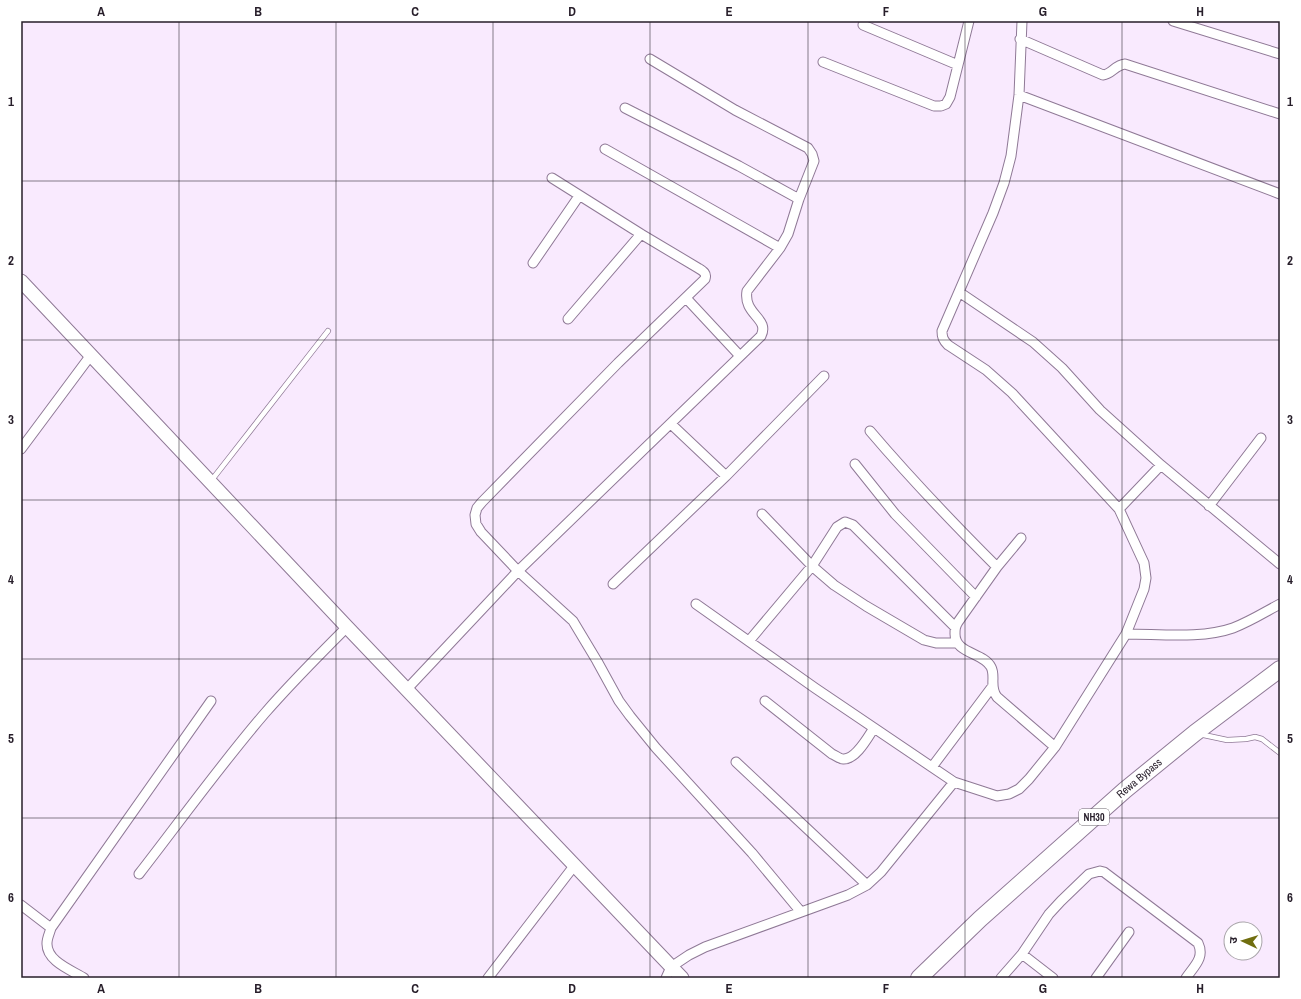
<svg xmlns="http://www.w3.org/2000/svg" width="1301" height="999" viewBox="0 0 1301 999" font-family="'Archivo Narrow','Noto Sans Devanagari',sans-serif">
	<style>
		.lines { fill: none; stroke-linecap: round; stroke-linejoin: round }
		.lane-casing { stroke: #8f7996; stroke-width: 6 }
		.street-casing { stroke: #8f7996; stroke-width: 11 }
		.secondary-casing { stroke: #8f7996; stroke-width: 15 }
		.highway-casing { stroke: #8f7996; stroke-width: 18 }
		.lane { stroke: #fff; stroke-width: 4.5 }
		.street { stroke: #fff; stroke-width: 9 }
		.secondary { stroke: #fff; stroke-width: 13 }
		.highway { stroke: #fff; stroke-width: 16 }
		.grid { fill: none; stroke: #271e2a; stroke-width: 1; stroke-opacity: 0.55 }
		.labels { text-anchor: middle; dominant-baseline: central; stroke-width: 4; stroke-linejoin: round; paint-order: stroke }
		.shield { fill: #fff; stroke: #68626a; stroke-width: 1 }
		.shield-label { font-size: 10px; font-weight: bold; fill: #271e2a }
		.street-label { font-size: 11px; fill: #271e2a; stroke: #fff }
		.neatline { fill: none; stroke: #271e2a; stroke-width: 1.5 }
		.grid-label { font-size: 13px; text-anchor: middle; font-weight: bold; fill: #271e2a }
	</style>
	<rect width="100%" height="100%" fill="#f9eafe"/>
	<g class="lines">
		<defs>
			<path id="lane" d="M 211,481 L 328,331
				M 1199,734 L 1227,740 L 1246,739 L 1255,737 L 1262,739 L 1280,753"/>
			<path id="street" d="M 1022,21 L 1019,95 L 1011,156 L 1004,183 L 993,213 L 942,331 C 942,337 943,340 948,345 L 986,370 L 1012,393 L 1119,509 L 1144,563 L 1146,578 L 1144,589 L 1126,634
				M 1173,21 L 1280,54
				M 863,25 L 958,65
				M 1020,39 L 1103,75 C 1112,74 1115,65 1125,64 L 1280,114
				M 823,62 L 934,106 L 941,106 L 946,104 L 950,97 L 969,21
				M 1019,95 L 1280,194
				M 625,108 L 739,166 L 799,199
				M 605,149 L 780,248
				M 552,178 L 641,234 L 698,268 C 703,271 707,273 705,279 L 618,363 L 482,502 L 477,508 L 475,515 L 476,524 L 481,532 L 518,571 L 573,621 L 597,661 L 619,701 L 630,716 L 656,748 L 752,853 L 801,912
				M 533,263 L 579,196
				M 959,292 L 1033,342 L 1062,368 L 1100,410 L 1161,465 L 1280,564
				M 686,298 L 740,356
				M 568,319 L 641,234
				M 671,424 L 726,476
				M 870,431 C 910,478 953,523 997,567
				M 21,449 L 91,355
				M 855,464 L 895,514 L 976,597
				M 1209,506 L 1261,438
				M 1119,509 L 1161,465
				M 762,514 L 812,566 L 834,585 L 866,606 L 924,640 L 936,643 L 956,643
				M 1021,538 L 997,567 L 958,622 C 955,627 955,629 955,634 C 955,654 983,652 991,667 C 996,676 989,687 997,697 L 1055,747
				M 613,584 L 726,476 L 824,376
				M 696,604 L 815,688 L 954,782 L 997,796 L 1009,794 L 1019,789 L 1029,779 L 1055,747 L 1126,634 C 1160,634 1202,639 1233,628 C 1249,622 1265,612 1280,604
				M 749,641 L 812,566 L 837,527 L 845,522 L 853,525 L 955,627
				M 407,689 L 518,571 L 761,336 C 770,318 743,315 747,291 L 780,248 L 788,234 L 799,199 L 814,161 L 812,154 L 808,148 L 735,110 L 650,59
				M 765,701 L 832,754 C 835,755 840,759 843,759 C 856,760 868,737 874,728
				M 736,762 L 867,885
				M 932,767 L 992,687
				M 139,874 C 181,820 221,764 265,713 C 291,683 319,655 347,627
				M 21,905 L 51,928
				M 1022,954 L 1053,978
				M 84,978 C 71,970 46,961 47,943 C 47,938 50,932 51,928 L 211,701
				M 488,978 L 574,866
				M 666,978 L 671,967 L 689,955 L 705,947 L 848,895 L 867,885 L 881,872 L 954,782
				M 1001,978 L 1022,954 L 1049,914 L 1061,901 L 1089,874 L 1100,871 L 1104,872 L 1198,943 C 1205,958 1194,966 1186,978
				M 1096,978 L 1129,932"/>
			<path id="secondary" d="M 21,281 L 347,627 L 682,978"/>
			<path id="highway" d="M 919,978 L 980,919 L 1125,790 L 1195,733 L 1280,669"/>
		</defs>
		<use href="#lane" class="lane-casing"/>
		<use href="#street" class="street-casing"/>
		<use href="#secondary" class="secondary-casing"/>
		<use href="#highway" class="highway-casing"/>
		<use href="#lane" class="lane"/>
		<use href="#street" class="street"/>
		<use href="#secondary" class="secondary"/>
		<use href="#highway" class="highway"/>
	</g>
	<path class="grid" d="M 179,21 L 179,978M 336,21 L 336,978M 493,21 L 493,978M 650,21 L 650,978M 808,21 L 808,978M 965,21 L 965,978M 1122,21 L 1122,978M 21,181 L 1280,181M 21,340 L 1280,340M 21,500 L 1280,500M 21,659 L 1280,659M 21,818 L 1280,818"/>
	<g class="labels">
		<rect class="shield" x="1079" y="809" width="30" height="16" rx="3"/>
		<g class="shield-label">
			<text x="1094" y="817">NH30</text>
		</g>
		<g class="street-label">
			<text transform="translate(1139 778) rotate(-40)">Rewa Bypass</text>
		</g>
	</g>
	<rect width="1301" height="999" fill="none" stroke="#ffffff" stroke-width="44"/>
	<g transform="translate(1243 941) rotate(274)"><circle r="19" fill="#ffffff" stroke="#a9a5aa"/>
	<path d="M0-3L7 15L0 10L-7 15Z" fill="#706e0f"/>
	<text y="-6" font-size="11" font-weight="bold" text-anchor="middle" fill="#271e2a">उ</text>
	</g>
	<rect x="22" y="22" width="1257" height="955" class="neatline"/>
	<g class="grid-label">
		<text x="101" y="16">A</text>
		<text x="258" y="16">B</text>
		<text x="415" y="16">C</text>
		<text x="572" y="16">D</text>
		<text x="729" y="16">E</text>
		<text x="886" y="16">F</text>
		<text x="1043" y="16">G</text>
		<text x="1200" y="16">H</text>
		<text x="11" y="106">1</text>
		<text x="1290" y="106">1</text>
		<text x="11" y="265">2</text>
		<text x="1290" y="265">2</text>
		<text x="11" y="424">3</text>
		<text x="1290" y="424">3</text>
		<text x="11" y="584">4</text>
		<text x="1290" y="584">4</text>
		<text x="11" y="743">5</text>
		<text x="1290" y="743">5</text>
		<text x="11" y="902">6</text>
		<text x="1290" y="902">6</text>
		<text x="101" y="993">A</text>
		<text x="258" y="993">B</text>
		<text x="415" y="993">C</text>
		<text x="572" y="993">D</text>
		<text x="729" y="993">E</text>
		<text x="886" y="993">F</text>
		<text x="1043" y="993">G</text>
		<text x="1200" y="993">H</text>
	</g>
</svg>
